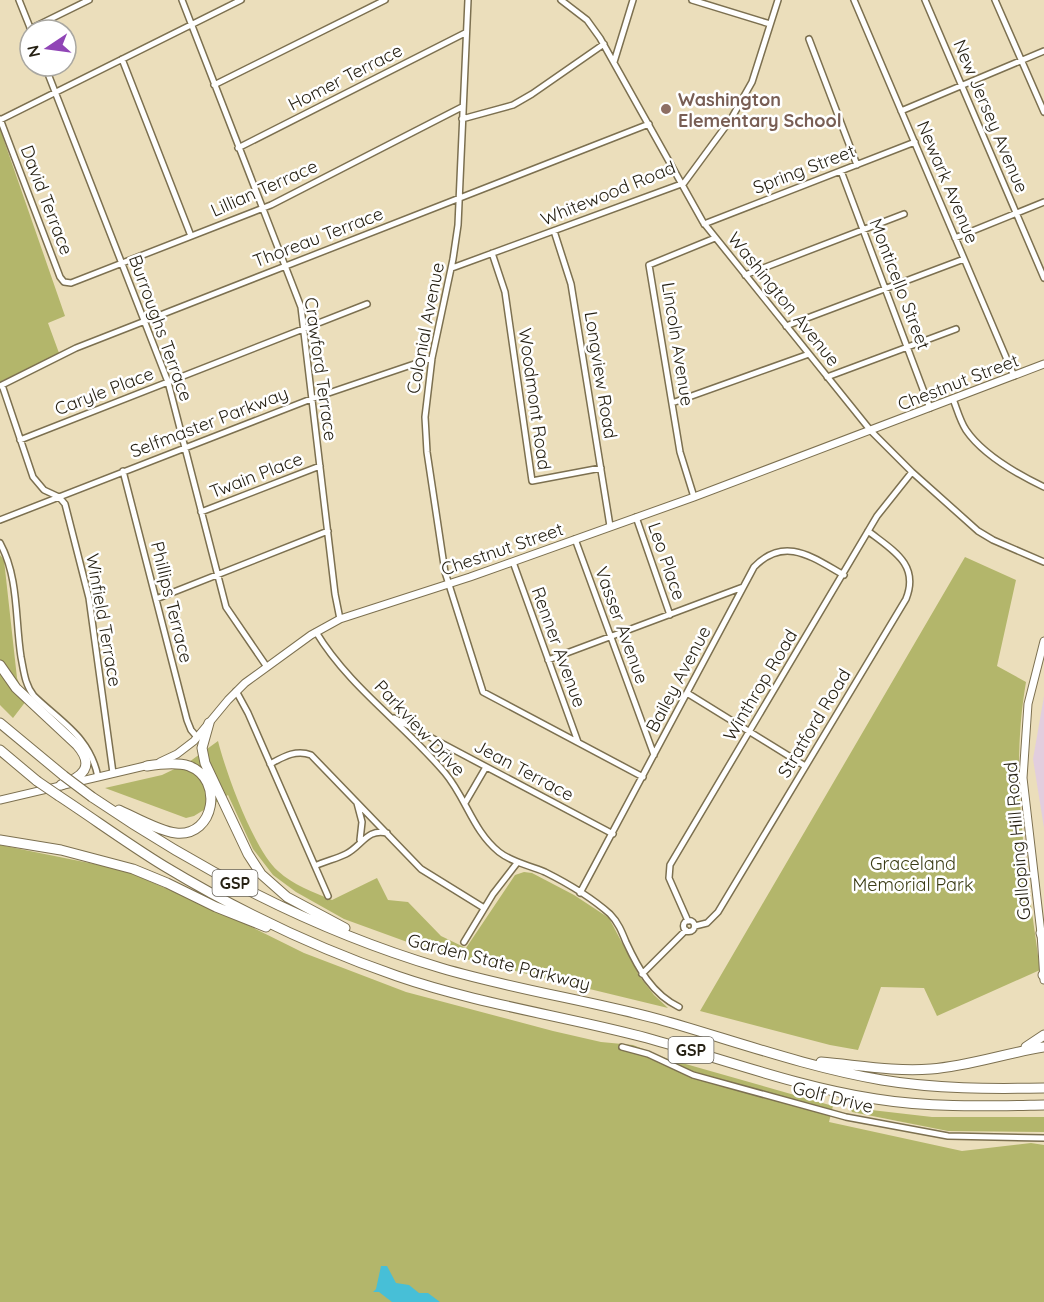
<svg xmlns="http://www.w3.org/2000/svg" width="1044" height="1302" viewBox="0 0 1044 1302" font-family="Quicksand,sans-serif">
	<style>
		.industrial { fill: #e2cede }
		.green { fill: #b3b66b }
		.water { fill: #47bfd7 }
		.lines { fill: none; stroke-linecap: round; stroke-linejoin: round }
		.street-casing { stroke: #7c7050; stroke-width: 8 }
		.secondary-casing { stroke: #7c7050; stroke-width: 9 }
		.highway-casing { stroke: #7c7050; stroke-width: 11 }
		.street { stroke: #fff; stroke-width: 5 }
		.secondary { stroke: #fff; stroke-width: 7 }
		.highway { stroke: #fff; stroke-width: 9 }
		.highway-bridge-casing { stroke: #7c7050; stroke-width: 11; stroke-linecap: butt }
		.highway-bridge { stroke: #fff; stroke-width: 9 }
		.education-dot { fill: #8d6e63; stroke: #fff; stroke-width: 2 }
		.labels { text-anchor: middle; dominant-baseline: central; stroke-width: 5; stroke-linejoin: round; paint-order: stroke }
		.shield { fill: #fff; stroke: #68645b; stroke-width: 1.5 }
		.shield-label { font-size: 16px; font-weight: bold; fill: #272215 }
		.street-label { font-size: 18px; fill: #272215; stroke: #fff }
		.education-label { font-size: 18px; font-weight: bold; fill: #785e54; stroke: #fff; text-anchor: start }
		.park-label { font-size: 18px; fill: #3b3c16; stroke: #fff }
	</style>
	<rect width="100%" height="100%" fill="#ebdebb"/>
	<path class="industrial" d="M 1044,696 L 1044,828 L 1033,759 Z"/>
	<path class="green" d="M 0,129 L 65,316 L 48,323 L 59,353 L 0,382 Z
		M 0,555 L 4,560 L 17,678 L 26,701 L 13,718 L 0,705 Z
		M 965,557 L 1016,580 L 997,666 L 1026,682 C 1009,781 1027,872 1040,970 L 937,1016 L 924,988 L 881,987 L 858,1050 L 830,1045 L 700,1011 Z
		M 218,741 C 226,773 254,850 278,871 C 293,885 313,892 332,900 L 377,878 L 388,900 L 408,902 L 441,936 L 466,948 L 515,875 L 524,872 L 532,873 L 574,895 L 609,918 L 640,977 L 654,995 L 668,1008 L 432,951 L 344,919 L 296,892 L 273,875 L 253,849 L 228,795 L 194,816 L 186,818 L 105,788 L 162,775 L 189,762 Z
		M 0,845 L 124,870 L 233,918 L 304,953 L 406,992 L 553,1031 L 601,1042 L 633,1045 L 668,1059 L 833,1106 L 829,1122 L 962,1151 L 1031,1143 L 1044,1145 L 1044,1302 L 0,1302 Z
		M 854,1108 L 932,1117 L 1044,1117 L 1044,1132 L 948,1131 L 852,1112 L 851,1110 Z"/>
	<path class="water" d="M 381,1266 L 387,1266 L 396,1283 L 409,1285 L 419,1293 L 428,1293 L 440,1302 L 392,1302 L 379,1292 L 373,1292 L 376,1289 Z"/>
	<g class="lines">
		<defs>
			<path id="street" d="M 19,0 L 31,30
				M 182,0 L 301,307 L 335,594 L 340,619
				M 468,0 L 458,225 L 453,259 L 432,358 L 425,417 L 427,452 L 445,572 L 483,692 L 643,777
				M 561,0 L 587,20 L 600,38 L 703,222 L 871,431 L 912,472 L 978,531 L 993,540 L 1044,562
				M 692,0 L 770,24
				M 854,0 L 1014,376
				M 925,0 L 1044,278
				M 995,0 L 1044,112
				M 30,29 L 89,0
				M 809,39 L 857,165
				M 122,59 L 191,236
				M 614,62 L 633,0
				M 45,66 L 168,382 L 226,607 L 267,667
				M 214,85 L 385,0
				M 901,111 L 1044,51
				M 0,119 L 60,277 L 64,282 L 71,283 L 271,205 L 462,107
				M 462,119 L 513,105 L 532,94 L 604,44
				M 0,120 L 241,0
				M 238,148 L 465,33
				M 841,171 L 930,408
				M 704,224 L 915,142
				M 554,231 L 571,284 L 610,526
				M 955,238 L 1044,202
				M 492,253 L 505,292 L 532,481 L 601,468
				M 452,268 L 684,183 L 731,119 L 752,82 L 778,0
				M 745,275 L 904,214
				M 786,326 L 964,259
				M 827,377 L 956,329
				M 2,385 L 33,477 L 44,490 L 59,497 L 65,504 L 89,598 L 113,773
				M 0,386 L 76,348 L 649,124
				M 953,399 C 957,409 960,421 966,430 C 983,455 1017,474 1044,487
				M 672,403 L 809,354
				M 20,440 L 367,304
				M 123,471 L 187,720 L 191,730 L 197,737
				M 694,497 L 680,452 L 649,265 L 715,238
				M 201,512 L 320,466
				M 636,517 L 670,615
				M 0,520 L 311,399 L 432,358
				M 575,539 L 654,755
				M 0,543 C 19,578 15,619 21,657 C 24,672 25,685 34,696 C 62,723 90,737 98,777
				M 513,562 L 578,742
				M 156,599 L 328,531
				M 316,632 C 349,687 405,725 445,773 C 466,798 473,831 499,852 C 513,863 529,865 545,872 C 567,883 592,898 610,914 C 618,922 622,932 626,942 C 638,968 652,994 679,1007
				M 548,660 L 743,587
				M 236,691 L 248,713 L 328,896
				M 687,693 L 805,766
				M 394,718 L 613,834
				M 270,764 C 283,757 296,749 311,755 L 421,869 L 484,908
				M 357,803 L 362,822 L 360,840
				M 465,803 L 486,767
				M 315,866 C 325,861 336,859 346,854 C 362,846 367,828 387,833
				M 580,893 L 754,567 C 785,535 813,558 844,575
				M683.5 926a5.5 5.5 0 1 1 11 0a5.5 5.5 0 1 1-11 0Z
				M 688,921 L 669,878 L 670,865 L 877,516 L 912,472
				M 695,926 L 707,923 L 718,912 L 906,599 C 920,564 892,550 868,531
				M 464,942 L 493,894 L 517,863
				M 642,974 L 686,930
				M 622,1047 L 648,1054 L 693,1075 L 846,1117 L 948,1136 L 1044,1138"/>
			<path id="secondary" d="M 1044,641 L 1028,704 L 1023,778 L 1041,933 L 1044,980
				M 160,762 L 177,754 L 194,741 L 228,700 L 245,683 L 311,635 L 340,619 L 470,577 L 694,497 L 1044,364
				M 0,800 L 149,765"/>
			<path id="highway" d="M 0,665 L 16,688 L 77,745 C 96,767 82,777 61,785
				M 0,723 L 64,776
				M 209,723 L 202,748 L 205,763 L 248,854 L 261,874 L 287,897 L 345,928
				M 0,750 L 37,781
				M 59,796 C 94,819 128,844 164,866 C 237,910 316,948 397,976 C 478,1004 564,1016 647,1038 C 723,1059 798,1087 876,1099 C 932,1108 988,1106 1044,1105
				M 92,797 C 199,870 316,931 441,968 C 512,989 586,1000 658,1019 C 732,1040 806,1067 882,1080 C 936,1089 990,1089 1044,1088
				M 119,810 C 135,817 159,831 176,833 C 215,837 224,779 189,766 C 176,762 160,764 147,766
				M 0,840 L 61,850 L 133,869 L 167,883 L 216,907 L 266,927
				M 1041,933 L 1044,941
				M 1043,975 L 1044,975
				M 1026,1047 L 1044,1035
				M 821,1062 C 857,1065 895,1072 931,1069 C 969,1066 1006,1053 1044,1047"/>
		</defs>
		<use href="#street" class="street-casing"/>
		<use href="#secondary" class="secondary-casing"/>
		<use href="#highway" class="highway-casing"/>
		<use href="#street" class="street"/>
		<use href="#secondary" class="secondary"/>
		<use href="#highway" class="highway"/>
		<defs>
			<path id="highway-bridge" d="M 64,776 L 92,797
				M 37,781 L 59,796"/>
		</defs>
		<use href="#highway-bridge" class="highway-bridge-casing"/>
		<use href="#highway-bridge" class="highway-bridge"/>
	</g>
	<circle class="education-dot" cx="666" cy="109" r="6"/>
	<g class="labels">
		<g class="shield">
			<rect x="212.5" y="870" width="45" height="26" rx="4.5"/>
			<rect x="668.5" y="1037" width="45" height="26" rx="4.5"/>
		</g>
		<g class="shield-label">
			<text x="235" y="883">GSP</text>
			<text x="691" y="1050">GSP</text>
		</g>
		<g class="street-label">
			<text transform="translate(345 77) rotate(-27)">Homer Terrace</text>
			<text transform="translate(991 116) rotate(67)">New Jersey Avenue</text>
			<text transform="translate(804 169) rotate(-21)">Spring Street</text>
			<text transform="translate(948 182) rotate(67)">Newark Avenue</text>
			<text transform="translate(264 188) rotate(-24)">Lillian Terrace</text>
			<text transform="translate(608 193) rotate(-22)">Whitewood Road</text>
			<text transform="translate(47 200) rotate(69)">David Terrace</text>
			<text transform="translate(318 237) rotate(-21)">Thoreau Terrace</text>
			<text transform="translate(900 284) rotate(69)">Monticello Street</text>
			<text transform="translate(784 299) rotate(51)">Washington Avenue</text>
			<text transform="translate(161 328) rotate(70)">Burroughs Terrace</text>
			<text transform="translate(425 328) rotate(-79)">Colonial Avenue</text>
			<text transform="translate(678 344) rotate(81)">Lincoln Avenue</text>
			<text transform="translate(321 369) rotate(82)">Crawford Terrace</text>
			<text transform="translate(601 375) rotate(81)">Longview Road</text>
			<text transform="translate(958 382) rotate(-21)">Chestnut Street</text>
			<text transform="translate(104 391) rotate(-21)">Caryle Place</text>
			<text transform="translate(535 399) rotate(82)">Woodmont Road</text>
			<text transform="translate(209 422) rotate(-21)">Selfmaster Parkway</text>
			<text transform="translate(256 475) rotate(-21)">Twain Place</text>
			<text transform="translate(502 549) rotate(-19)">Chestnut Street</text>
			<text transform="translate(667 561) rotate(71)">Leo Place</text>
			<text transform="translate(172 602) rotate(76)">Phillips Terrace</text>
			<text transform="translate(104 620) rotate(80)">Winfield Terrace</text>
			<text transform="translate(622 625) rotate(70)">Vasser Avenue</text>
			<text transform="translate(559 647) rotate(70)">Renner Avenue</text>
			<text transform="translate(678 679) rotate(-62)">Bailey Avenue</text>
			<text transform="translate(760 685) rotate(-59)">Winthrop Road</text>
			<text transform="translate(814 723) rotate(-59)">Stratford Road</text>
			<text transform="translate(420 728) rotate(47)">Parkview Drive</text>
			<text transform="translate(524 770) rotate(28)">Jean Terrace</text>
			<text transform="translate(1017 841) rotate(-95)">Galloping Hill Road</text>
			<text transform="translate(499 962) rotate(14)">Garden State Parkway</text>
			<text transform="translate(833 1097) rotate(14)">Golf Drive</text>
		</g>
		<g class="education-label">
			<text x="678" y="99">Washington<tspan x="678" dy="21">Elementary School</tspan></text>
		</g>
		<g class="park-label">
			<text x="913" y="863">Graceland<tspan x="913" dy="21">Memorial Park</tspan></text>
		</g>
	</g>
	<g transform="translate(48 48) rotate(257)"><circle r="28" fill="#ffffff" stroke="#a9a7a1" stroke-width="1.5"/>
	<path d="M0-4.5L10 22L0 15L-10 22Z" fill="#9045b6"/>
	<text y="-9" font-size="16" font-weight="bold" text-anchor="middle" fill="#272215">N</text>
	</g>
</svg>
